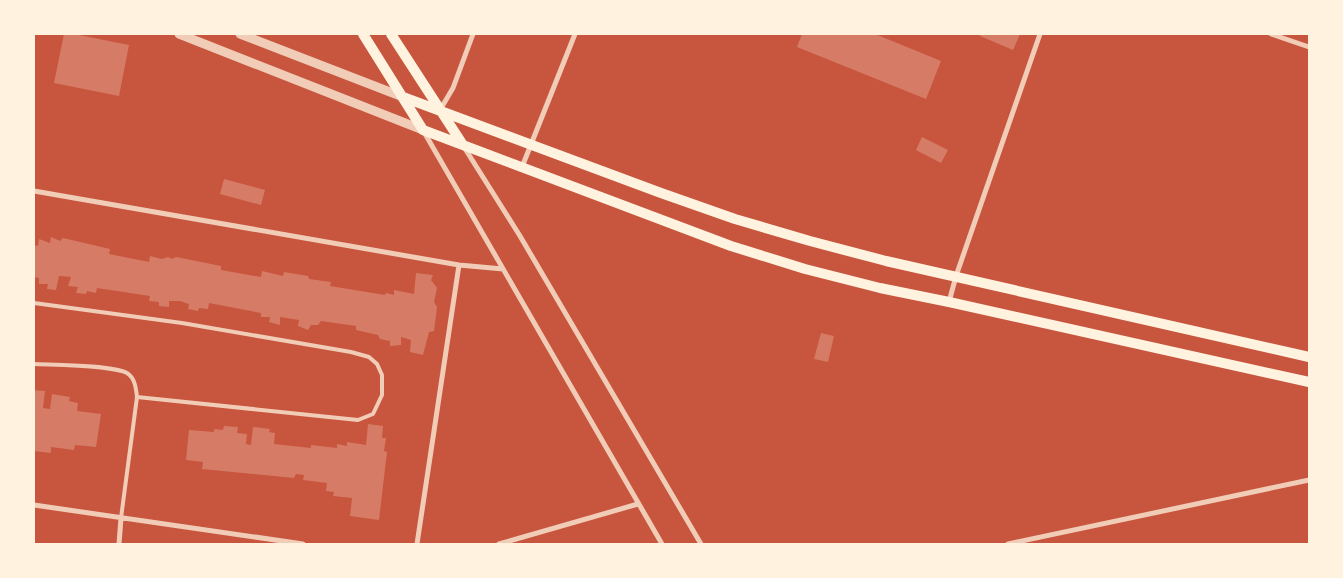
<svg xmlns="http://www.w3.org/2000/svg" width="1343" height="578" viewBox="0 0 1343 578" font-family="Montserrat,sans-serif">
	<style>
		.building { fill: #d67c66 }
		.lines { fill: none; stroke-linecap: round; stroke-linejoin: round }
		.service { stroke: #f1ccb7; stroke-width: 4 }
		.minor { stroke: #f1ccb7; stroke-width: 5 }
		.tertiary { stroke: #f1ccb7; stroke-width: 9 }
		.secondary { stroke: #fff3e0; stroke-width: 10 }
	</style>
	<rect width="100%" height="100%" fill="#c8553d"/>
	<path class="building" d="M 64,34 L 74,34 L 129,45 L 119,96 L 54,83 Z
		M 802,34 L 875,34 L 941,61 L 926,99 L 797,47 Z
		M 981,34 L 1020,34 L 1013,50 L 980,36 Z
		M 922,137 L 948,150 L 941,163 L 916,150 Z
		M 224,179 L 265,190 L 261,205 L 220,194 Z
		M 51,237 L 60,241 L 63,238 L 110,249 L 109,254 L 149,262 L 150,256 L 162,259 L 168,257 L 172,259 L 176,257 L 221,266 L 221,270 L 261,277 L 262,271 L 283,276 L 284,272 L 308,276 L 309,279 L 331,282 L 330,286 L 385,295 L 386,293 L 394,295 L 394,290 L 414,294 L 416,273 L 433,275 L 431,280 L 437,288 L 434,302 L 437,307 L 434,331 L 429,332 L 423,355 L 410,352 L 411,340 L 401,337 L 401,345 L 390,346 L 390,341 L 380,339 L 378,335 L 356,330 L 356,326 L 321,321 L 318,325 L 311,325 L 308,330 L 298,326 L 299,320 L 280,317 L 280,325 L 269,322 L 270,317 L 261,317 L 261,313 L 209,303 L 208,309 L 199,308 L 198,311 L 188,309 L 189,304 L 180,301 L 169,301 L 169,307 L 159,306 L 159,302 L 149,301 L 150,296 L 97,288 L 96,293 L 87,291 L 86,294 L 76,293 L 78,287 L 68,286 L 71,277 L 59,276 L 56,290 L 47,289 L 48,284 L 39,284 L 39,278 L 34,277 L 34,245 L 38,246 L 39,239 L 50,243 Z
		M 821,333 L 834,336 L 828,362 L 814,359 Z
		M 34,390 L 45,391 L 43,408 L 50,409 L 52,394 L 70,397 L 69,401 L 78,403 L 77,411 L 101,414 L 96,447 L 75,445 L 74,450 L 51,447 L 51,453 L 34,451 Z
		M 368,424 L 383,426 L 382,438 L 386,438 L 384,451 L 387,452 L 379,520 L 350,516 L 352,498 L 333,496 L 334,492 L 326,491 L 327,483 L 303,480 L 304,475 L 296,474 L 294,478 L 202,469 L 203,462 L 186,460 L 189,430 L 214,432 L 214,429 L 223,430 L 224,426 L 238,427 L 237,433 L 247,434 L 246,444 L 251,445 L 253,427 L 270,429 L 269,432 L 275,433 L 274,444 L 311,448 L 311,445 L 337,448 L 337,444 L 347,446 L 347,442 L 366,445 Z"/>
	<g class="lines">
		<path class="service" d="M 34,303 L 182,323 L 351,352 L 369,357 L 377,364 L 382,375 L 382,395 L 373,414 L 358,420 L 137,397
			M 34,364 C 54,365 111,365 127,373 C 135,378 136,388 137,397 L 121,518"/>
		<path class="minor" d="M 1271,34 L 1309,47
			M 440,110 L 453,88 L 473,34
			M 424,132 L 662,544
			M 464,147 L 520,236 L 701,544
			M 522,167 L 575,34
			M 34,191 L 459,265 L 503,269
			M 949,302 L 956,276 L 1040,34
			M 34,505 L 303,544
			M 119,544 L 121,518
			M 417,544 L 459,265
			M 499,544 L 638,504
			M 1008,544 L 1309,480"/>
		<path class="tertiary" d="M 179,34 L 423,130
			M 240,34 L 403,97"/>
		<path class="secondary" d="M 363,34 L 423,130 L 731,246 L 805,269 L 880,288 L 949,302 L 1309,382
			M 391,34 L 463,145
			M 403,97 L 661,193 L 735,219 L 810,241 L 886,261 L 1309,357"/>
	</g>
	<rect width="1343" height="578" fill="none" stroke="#fff3e0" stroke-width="70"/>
</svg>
